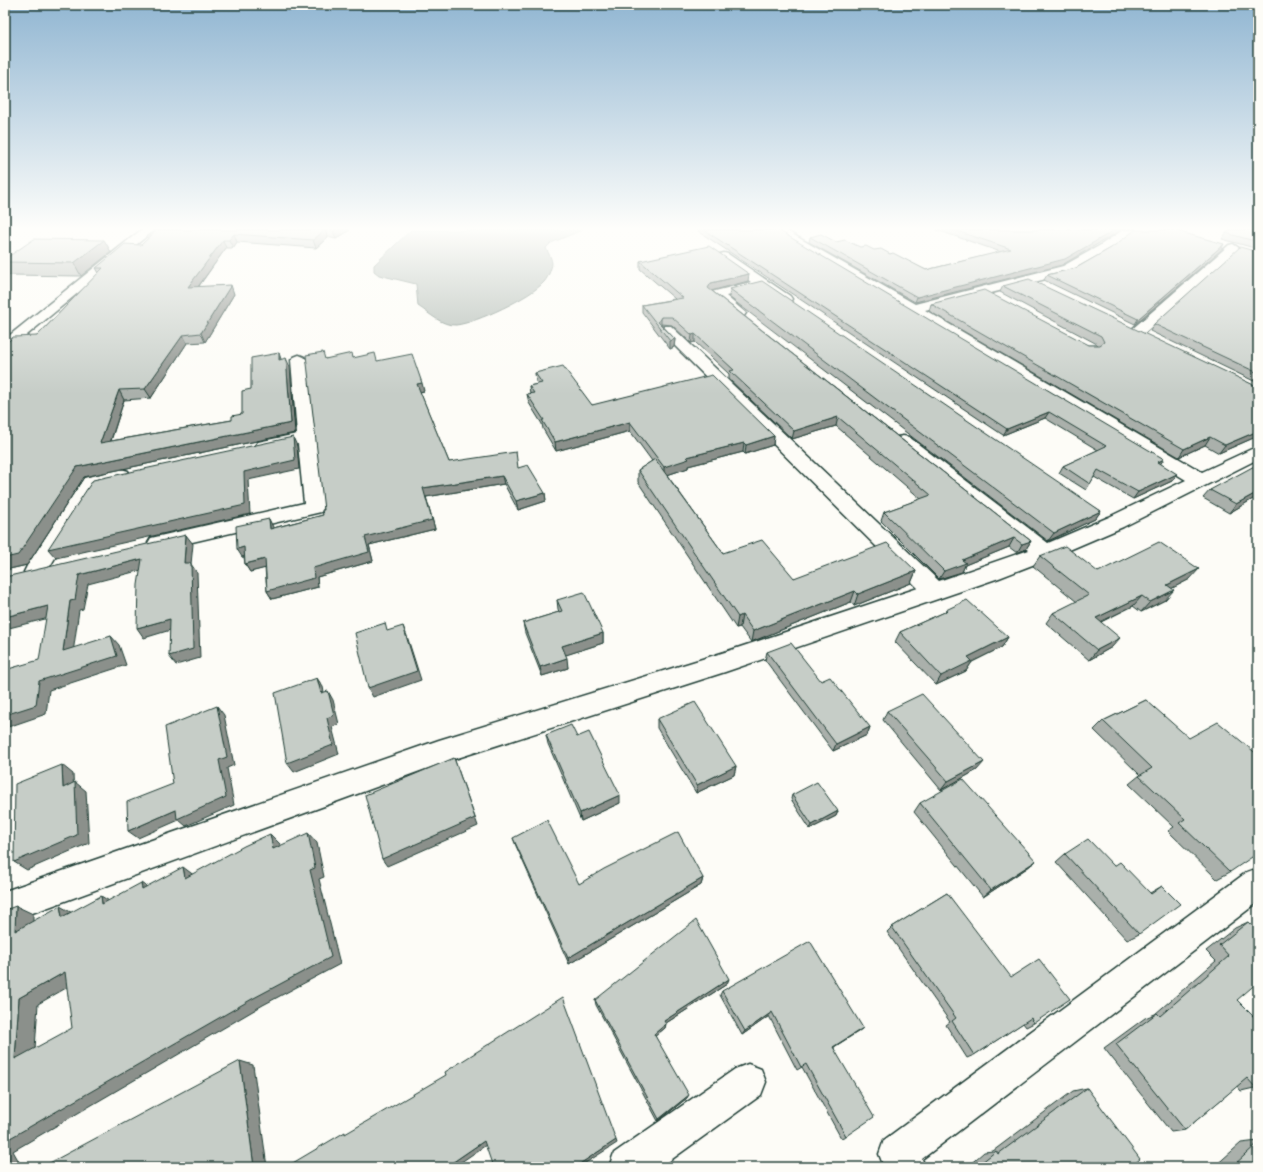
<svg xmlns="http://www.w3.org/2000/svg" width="1263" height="1172" viewBox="0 0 1263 1172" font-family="Mynerve,sans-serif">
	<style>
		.water { fill: #aeb8b1; stroke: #75877f }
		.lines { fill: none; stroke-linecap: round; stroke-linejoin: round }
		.minor-casing { stroke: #1f3d34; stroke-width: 3 }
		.secondary-casing { stroke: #1f3d34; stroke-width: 3 }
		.minor { fill: #fdfcf7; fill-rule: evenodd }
		.secondary { fill: #fdfcf7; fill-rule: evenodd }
		.wall { fill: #aab0ab; stroke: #1f3d34 }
		.shaded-wall { fill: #8b908b; stroke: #1f3d34 }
		.building { fill: #c6cdc7; stroke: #1f3d34; fill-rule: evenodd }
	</style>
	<rect width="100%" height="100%" fill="#fdfcf7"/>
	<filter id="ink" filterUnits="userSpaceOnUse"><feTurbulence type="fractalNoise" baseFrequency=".025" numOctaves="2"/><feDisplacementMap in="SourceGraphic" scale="8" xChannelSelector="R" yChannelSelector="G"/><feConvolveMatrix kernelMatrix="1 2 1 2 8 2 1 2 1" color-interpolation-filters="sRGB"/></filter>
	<g filter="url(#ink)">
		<path class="water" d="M 411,230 L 582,230 L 551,243 L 546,248 C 549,255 554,261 551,268 C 550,272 547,279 544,282 C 531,297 476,323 456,325 C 442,326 429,313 418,306 L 416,284 L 379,275 L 374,271 L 374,265 Z"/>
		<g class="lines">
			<defs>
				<path id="minor" d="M 771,230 L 785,230 L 915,304 L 1063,266 L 1099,246 L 1123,230 L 1136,230 L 1107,252 L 1073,272 L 925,310 L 1202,472 L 1258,446 L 1258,459 L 1123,527 L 1053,557 L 999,578 L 725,672 L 439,764 L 5,923 L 5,891 L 439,740 L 725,652 L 918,588 L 661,332 L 659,329 L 661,326 L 671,326 L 939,581 L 1029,550 L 897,445 L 894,441 L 897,437 L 903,436 L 909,437 L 1048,543 L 1109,517 L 1186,480 Z
					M 1233,244 L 1239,248 L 1237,251 L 1141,336 L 1131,336 L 1129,333 L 1131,330 L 1229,245 Z
					M 724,253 L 728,254 L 790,296 L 792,299 L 790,302 L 780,302 L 760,288 L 726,296 L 746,313 L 744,316 L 734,316 L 709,295 L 711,292 L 751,282 L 720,260 L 718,257 L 720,254 Z
					M 299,355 L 304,357 L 307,360 L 324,507 L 321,512 L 158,550 L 151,548 L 148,543 L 151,538 L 304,503 L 298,444 L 264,451 L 258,450 L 255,446 L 258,442 L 297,434 L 291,360 L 294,357 Z
					M 121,469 L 128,471 L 130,475 L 128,479 L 98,486 L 43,578 L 35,580 L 27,578 L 24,572 L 27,566 L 84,478 Z
					M 1258,868 L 1258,902 L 922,1159 L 925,1167 L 884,1167 L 879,1154 L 884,1140 L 1247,872 Z
					M 748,1064 L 761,1069 L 766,1082 L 761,1095 L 661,1167 L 609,1167 L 614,1153 L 735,1069 Z"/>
				<path id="secondary" d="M 141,230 L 154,230 L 10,349 L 5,351 L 5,339 Z"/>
			</defs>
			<use href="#minor" class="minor-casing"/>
			<use href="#secondary" class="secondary-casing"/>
			<use href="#minor" class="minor"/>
			<use href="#secondary" class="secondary"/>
		</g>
		<path class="wall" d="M 157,230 L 350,230 L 336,239 L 328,237 L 316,248 L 237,242 L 233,248 L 226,248 L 199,286 L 234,294 L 205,342 L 187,343 L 151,398 L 124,400 L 111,441 L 232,420 L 242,414 L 251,389 L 281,359 L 290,367 L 295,433 L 84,477 L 27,565 L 5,570 L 5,345 L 37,336 L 99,273 L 96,268 L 141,245 Z
			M 698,230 L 778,230 L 1161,464 L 1172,481 L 1133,499 L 1094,477 L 1086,490 L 1059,473 L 1063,466 L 1098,450 L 1045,418 L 1003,435 L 698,231 Z
			M 937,230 L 1121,230 L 1062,265 L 915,302 L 809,242 L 810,237 L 890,254 L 926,270 L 1001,252 Z
			M 1258,230 L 1258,249 L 1222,239 L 1226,233 Z
			M 104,240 L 111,252 L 81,276 L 9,275 L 5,270 L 5,259 Z
			M 1111,248 L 1221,250 L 1135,324 L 1044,280 L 1047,275 L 1076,268 Z
			M 1258,252 L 1258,383 L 1150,331 L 1154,324 Z
			M 640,261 L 748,281 L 711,290 L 1031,541 L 1026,549 L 1017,553 L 1009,547 L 965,565 L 962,572 L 939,579 L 881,521 L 884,512 L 921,499 L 836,426 L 792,439 L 729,379 L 729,374 L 695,342 L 691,343 L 672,325 L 661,324 L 675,339 L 674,347 L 670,349 L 642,312 L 642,305 L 675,299 L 640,269 Z
			M 1003,286 L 1258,387 L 1258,436 L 1219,453 L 1205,445 L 1179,457 L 929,311 L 931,304 L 1089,345 L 1098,345 L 1097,344 L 1000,292 Z
			M 730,289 L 1101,511 L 1095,519 L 1048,541 L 729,297 Z
			M 353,358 L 377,361 L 424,391 L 420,392 L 449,462 L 518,468 L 545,493 L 546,501 L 518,510 L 504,484 L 426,497 L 435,529 L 369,545 L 373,561 L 317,577 L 318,587 L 272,599 L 267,591 L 265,568 L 250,572 L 245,564 L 244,557 L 242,557 L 273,528 L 323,515 L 324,510 L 325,359 Z
			M 535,373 L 592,405 L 774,436 L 773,445 L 745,454 L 743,452 L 688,466 L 688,468 L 667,475 L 723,553 L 794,578 L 916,571 L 911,583 L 854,606 L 851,602 L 751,642 L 740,627 L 736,628 L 638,482 L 638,470 L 652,461 L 630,431 L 556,451 L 543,429 L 542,424 L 529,403 L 527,394 L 530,394 L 529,386 L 538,384 L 536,382 Z
			M 1210,490 L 1258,496 L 1229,513 L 1203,498 Z
			M 1040,556 L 1098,572 L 1190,579 L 1172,588 L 1165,600 L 1141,612 L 1133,606 L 1101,622 L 1112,647 L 1089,660 L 1046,623 L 1053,613 L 1077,602 L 1033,566 Z
			M 1258,563 L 1258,569 L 1254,567 Z
			M 1258,572 L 1258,579 L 1254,576 Z
			M 557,600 L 603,633 L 603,643 L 565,655 L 568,668 L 542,676 L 525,633 L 523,623 L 559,612 L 558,609 Z
			M 946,610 L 1008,637 L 1002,647 L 972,662 L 966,671 L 936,685 L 895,642 L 900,632 L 945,612 Z
			M 767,652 L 821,681 L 870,727 L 867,735 L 833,751 L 765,660 Z
			M 1146,700 L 1230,872 L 1217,879 L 1168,831 L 1174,827 L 1129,784 L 1140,775 L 1094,730 L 1103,721 Z
			M 887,711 L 977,770 L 941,790 L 883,720 Z
			M 657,719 L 736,766 L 734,775 L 696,793 L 657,728 Z
			M 546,735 L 577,737 L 620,803 L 581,821 L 548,744 Z
			M 792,795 L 838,811 L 836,816 L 810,829 L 791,799 Z
			M 920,803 L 1036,861 L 1027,868 L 983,897 L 914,812 Z
			M 513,838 L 579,884 L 703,878 L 701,885 L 569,964 L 516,846 Z
			M 1065,854 L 1114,866 L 1150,893 L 1162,886 L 1139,934 L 1127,940 L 1056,862 Z
			M 947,893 L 1034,1023 L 1026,1027 L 1023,1023 L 974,1055 L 967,1058 L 946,1025 L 950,1022 L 887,932 L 892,927 Z
			M 1248,922 L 1237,1000 L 1258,1021 L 1258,1092 L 1254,1088 L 1241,1091 L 1237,1086 L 1185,1130 L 1171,1132 L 1104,1048 L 1145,1018 L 1155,1014 L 1216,961 L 1206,951 L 1235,928 Z
			M 727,984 L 666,1023 L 665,1028 L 655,1036 L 687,1098 L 658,1121 L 596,1005 L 595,1000 Z
			M 722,991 L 863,1028 L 834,1047 L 846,1136 L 841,1138 L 802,1067 L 797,1070 L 769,1016 L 742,1035 L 720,995 Z
			M 1087,1088 L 1131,1167 L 967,1167 L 984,1152 L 993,1151 L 1073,1091 Z
			M 1258,1141 L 1258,1167 L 1214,1167 L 1241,1143 Z"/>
		<path class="shaded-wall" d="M 325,230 L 328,237 L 316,248 L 313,240 Z
			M 335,230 L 350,230 L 336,239 L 333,231 Z
			M 1115,230 L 1121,230 L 1062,265 L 915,302 L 917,297 Z
			M 234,234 L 237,242 L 233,248 L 229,240 Z
			M 104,240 L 111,252 L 81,276 L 74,263 Z
			M 223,240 L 226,248 L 192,295 L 188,287 Z
			M 1224,244 L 1221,250 L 1135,324 L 1138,319 Z
			M 749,274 L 748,281 L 711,291 L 708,288 L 711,283 Z
			M 231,285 L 234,294 L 205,342 L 201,333 Z
			M 661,317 L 661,324 L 659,327 L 658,322 Z
			M 695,334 L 695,342 L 691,343 L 692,335 Z
			M 183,335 L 187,343 L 151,398 L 145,389 Z
			M 675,339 L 674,347 L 670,349 L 670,341 Z
			M 279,353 L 282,362 L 279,360 Z
			M 286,358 L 290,367 L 295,433 L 84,477 L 27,565 L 5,570 L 5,558 L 77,467 L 291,423 Z
			M 422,383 L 424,391 L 419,392 L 417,384 Z
			M 119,390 L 124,400 L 107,452 L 100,443 Z
			M 1049,412 L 1045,418 L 1003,435 L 1007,429 Z
			M 838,417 L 836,426 L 792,439 L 794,431 Z
			M 630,422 L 630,431 L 556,451 L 555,442 Z
			M 1258,431 L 1258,436 L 1219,453 L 1225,445 Z
			M 774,436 L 773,445 L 745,454 L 746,445 Z
			M 293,437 L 297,446 L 299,469 L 248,480 L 250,514 L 56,558 L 48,549 L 244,472 Z
			M 1210,437 L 1205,445 L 1179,457 L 1184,449 Z
			M 744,443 L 743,452 L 688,466 L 688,468 L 664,476 L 664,467 L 687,457 Z
			M 1164,459 L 1159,466 L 1158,462 Z
			M 1177,474 L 1172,481 L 1133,499 L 1138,492 Z
			M 502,476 L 504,484 L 426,497 L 435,529 L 369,545 L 373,561 L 317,577 L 318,587 L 272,599 L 267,591 L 313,568 L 365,537 L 423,488 Z
			M 1258,492 L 1258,496 L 1229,513 L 1236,504 Z
			M 545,493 L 546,501 L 518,510 L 516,501 Z
			M 1101,511 L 1095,519 L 1048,541 L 1054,533 Z
			M 269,519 L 273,527 L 274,537 L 270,529 Z
			M 186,535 L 193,544 L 191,564 L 197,573 L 200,658 L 176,665 L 169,656 L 184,563 Z
			M 1014,538 L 1009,547 L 965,565 L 962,572 L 939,579 L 944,571 L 962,560 Z
			M 1031,541 L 1026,549 L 1017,553 L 1022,544 Z
			M 244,547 L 249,556 L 242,557 L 237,549 Z
			M 142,559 L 149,568 L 88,584 L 83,609 L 79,610 L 72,660 L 63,651 L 70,601 L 79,575 Z
			M 265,559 L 270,567 L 250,572 L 245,564 Z
			M 1199,569 L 1190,579 L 1159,595 L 1167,585 Z
			M 916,571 L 911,583 L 854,606 L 858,594 Z
			M 1174,590 L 1165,600 L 1141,612 L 1150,602 Z
			M 855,591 L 851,602 L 751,642 L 753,631 Z
			M 1142,596 L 1133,606 L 1088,628 L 1096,618 Z
			M 48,606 L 57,616 L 5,629 L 5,617 Z
			M 742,615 L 740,627 L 736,628 L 738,617 Z
			M 170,619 L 177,628 L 144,638 L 137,628 Z
			M 403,626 L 407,636 L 421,680 L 373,697 L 368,688 Z
			M 603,633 L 603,643 L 563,656 L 562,646 Z
			M 111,636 L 119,645 L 126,665 L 49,690 L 46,714 L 5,728 L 5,715 L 39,681 Z
			M 1008,637 L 1002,647 L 972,662 L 966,671 L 936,685 L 941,676 L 968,657 Z
			M 1120,638 L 1112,647 L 1089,660 L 1097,650 Z
			M 567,658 L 568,668 L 542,676 L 540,667 Z
			M 317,678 L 323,687 L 326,703 L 321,693 Z
			M 328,691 L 333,700 L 339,724 L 332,727 L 339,754 L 294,772 L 287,763 L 327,718 Z
			M 217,706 L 224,715 L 234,765 L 227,768 L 234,805 L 186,826 L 179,820 L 138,838 L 128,831 L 176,810 L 219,760 Z
			M 870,727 L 867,735 L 833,751 L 836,744 Z
			M 454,758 L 478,826 L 387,866 L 382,859 Z
			M 984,762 L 977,770 L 941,790 L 948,781 Z
			M 62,765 L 73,774 L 74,796 L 63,788 Z
			M 736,766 L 734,775 L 696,793 L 697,785 Z
			M 75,782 L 86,791 L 89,843 L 27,870 L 14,862 Z
			M 620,795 L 620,803 L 581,821 L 580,813 Z
			M 838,811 L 836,816 L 810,829 L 812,825 Z
			M 308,833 L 317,843 L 324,877 L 319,879 L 340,964 L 263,1005 L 13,1151 L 22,1167 L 5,1167 L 5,1141 L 310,870 Z
			M 270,834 L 280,844 L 282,858 L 273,849 Z
			M 1036,861 L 1027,868 L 983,897 L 991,890 Z
			M 183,867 L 195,876 L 185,878 Z
			M 703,878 L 701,885 L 569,964 L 568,958 Z
			M 141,883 L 154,892 L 142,889 Z
			M 101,896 L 116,905 L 102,904 Z
			M 16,906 L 33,914 L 33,938 L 15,931 Z
			M 60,906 L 76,915 L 62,917 Z
			M 65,972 L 82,979 L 38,1004 L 34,1064 L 15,1059 L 19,998 Z
			M 729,979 L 727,984 L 663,1025 L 664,1021 Z
			M 772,1012 L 769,1016 L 742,1035 L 745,1031 Z
			M 666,1024 L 665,1028 L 653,1038 L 654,1034 Z
			M 863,1028 L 858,1032 L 829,1050 L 833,1047 Z
			M 240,1061 L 253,1065 L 267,1167 L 254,1167 Z
			M 689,1095 L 687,1098 L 658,1121 L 659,1119 Z
			M 616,1140 L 617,1143 L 579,1167 L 575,1167 Z
			M 484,1141 L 489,1143 L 454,1167 L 446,1167 Z
			M 569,1163 L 571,1164 L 567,1167 L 563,1167 Z"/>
		<path class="building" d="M 157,230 L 325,230 L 313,240 L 234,234 L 229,240 L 223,240 L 188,287 L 231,285 L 201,333 L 183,335 L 145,389 L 119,390 L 100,443 L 232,420 L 232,416 L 242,414 L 242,391 L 251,389 L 251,358 L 279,353 L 279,360 L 286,358 L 291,423 L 77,467 L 18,555 L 5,558 L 5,345 L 13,337 L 37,336 L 103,268 L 96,268 L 125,244 L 141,245 Z
			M 704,230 L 778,230 L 1164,459 L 1158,462 L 1177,474 L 1138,492 L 1098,470 L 1090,484 L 1063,466 L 1106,446 L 1049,412 L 1007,429 Z
			M 954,230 L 1115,230 L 1065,259 L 917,297 L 810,237 L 821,234 L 836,242 L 845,240 L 860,247 L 866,246 L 874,250 L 881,249 L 890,254 L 893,253 L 926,270 L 1011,249 Z
			M 1135,230 L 1173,230 L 1224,244 L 1138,319 L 1047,275 L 1076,268 L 1111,248 Z
			M 1231,230 L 1258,230 L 1258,242 L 1226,233 Z
			M 34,239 L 104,240 L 74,263 L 5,262 L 5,259 Z
			M 709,246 L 749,274 L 711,283 L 708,288 L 1031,541 L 1022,544 L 1014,538 L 962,560 L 966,563 L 944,571 L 884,512 L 931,495 L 838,417 L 794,431 L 730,371 L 734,370 L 695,334 L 692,335 L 672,317 L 661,317 L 658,322 L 675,339 L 670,341 L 642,305 L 683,298 L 640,261 Z
			M 1240,247 L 1258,252 L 1258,373 L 1154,324 Z
			M 1029,279 L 1258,387 L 1258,431 L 1225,445 L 1210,437 L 1184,449 L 931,304 L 984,290 L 1089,345 L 1100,345 L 1104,342 L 1101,336 L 1003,286 Z
			M 762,281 L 1101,511 L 1054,533 L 730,289 Z
			M 323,352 L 325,359 L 352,353 L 353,358 L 375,353 L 377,361 L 412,354 L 422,383 L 417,384 L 449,462 L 516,452 L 518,468 L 528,465 L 545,493 L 516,501 L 502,476 L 423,488 L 432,520 L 365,537 L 369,552 L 313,568 L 314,578 L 267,591 L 265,559 L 245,564 L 244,547 L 237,549 L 236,526 L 269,519 L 270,529 L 323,515 L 322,510 L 324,510 L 306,355 Z
			M 563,366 L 592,405 L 712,375 L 774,436 L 746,445 L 744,443 L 687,457 L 689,459 L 664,467 L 630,422 L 555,442 L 542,420 L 544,420 L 527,394 L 534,393 L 529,386 L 542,383 L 535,373 Z
			M 293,437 L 295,460 L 244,472 L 245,505 L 48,549 L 93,480 Z
			M 655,459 L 723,553 L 762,540 L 794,578 L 887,543 L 916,571 L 858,594 L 855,591 L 753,631 L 742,615 L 738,617 L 638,470 Z
			M 1258,464 L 1258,492 L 1236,504 L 1210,490 Z
			M 186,535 L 184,563 L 191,563 L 193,649 L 169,656 L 170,619 L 137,628 L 138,585 L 142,559 L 79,575 L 75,600 L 70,601 L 63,651 L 111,636 L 117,656 L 39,681 L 36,705 L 5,715 L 5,670 L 39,660 L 48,606 L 5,617 L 5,577 Z
			M 1159,542 L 1199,569 L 1167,585 L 1174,590 L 1150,602 L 1142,596 L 1096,618 L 1120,638 L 1097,650 L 1053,613 L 1089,595 L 1040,556 L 1065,546 L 1098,572 Z
			M 584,592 L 603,633 L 562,646 L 567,658 L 540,667 L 523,623 L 562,611 L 557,600 Z
			M 967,600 L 1008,637 L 968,657 L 972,661 L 941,676 L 900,632 L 947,611 L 946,610 Z
			M 385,623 L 387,631 L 403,626 L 417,671 L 368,688 L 355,633 Z
			M 791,643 L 821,681 L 830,677 L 870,727 L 836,744 L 767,652 Z
			M 317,678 L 321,693 L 328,691 L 334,715 L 327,718 L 333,745 L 287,763 L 275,693 Z
			M 922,694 L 984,762 L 948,781 L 887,711 Z
			M 1146,700 L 1189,738 L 1218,722 L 1258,755 L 1258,853 L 1230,872 L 1179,823 L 1185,819 L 1139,776 L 1152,768 L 1103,721 Z
			M 695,702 L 736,766 L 697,785 L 657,719 Z
			M 217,706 L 227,757 L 219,760 L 226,797 L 177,819 L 176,810 L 128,831 L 127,802 L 173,784 L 165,727 Z
			M 571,725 L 577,737 L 589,732 L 620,795 L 580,813 L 546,735 Z
			M 454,758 L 475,818 L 382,859 L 365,795 Z
			M 62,765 L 63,788 L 75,782 L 77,835 L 14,862 L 15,784 Z
			M 963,779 L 1036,861 L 991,890 L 920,803 Z
			M 817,782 L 838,811 L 812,825 L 792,795 Z
			M 547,820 L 579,884 L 604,869 L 678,832 L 703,878 L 568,958 L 513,838 Z
			M 308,833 L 315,868 L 310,870 L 331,957 L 252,999 L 5,1141 L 5,910 L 16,906 L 15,931 L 60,906 L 62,917 L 101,896 L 102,904 L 141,883 L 142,889 L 183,867 L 185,878 L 244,846 L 270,834 L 273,849 ZM 65,972 L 72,1028 L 15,1059 L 19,998 Z
			M 1088,839 L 1114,866 L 1120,862 L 1151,894 L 1162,886 L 1180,904 L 1139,934 L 1065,854 Z
			M 947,893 L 1011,977 L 1039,959 L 1070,999 L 1034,1023 L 1031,1018 L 974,1055 L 952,1021 L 956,1018 L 892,927 Z
			M 696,920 L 729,979 L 664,1021 L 666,1024 L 654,1034 L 689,1095 L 659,1119 L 595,1000 Z
			M 1248,922 L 1258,932 L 1258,982 L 1237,1000 L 1258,1021 L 1258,1086 L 1256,1088 L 1247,1078 L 1185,1130 L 1116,1044 L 1157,1013 L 1160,1016 L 1229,956 L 1219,945 Z
			M 810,941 L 863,1028 L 833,1047 L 874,1117 L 846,1136 L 806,1064 L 801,1067 L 772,1012 L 745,1031 L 722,991 Z
			M 563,997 L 616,1140 L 575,1167 L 570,1167 L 569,1163 L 563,1167 L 493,1167 L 484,1141 L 446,1167 L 286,1167 L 345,1132 L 345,1134 L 446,1075 L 445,1072 Z
			M 240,1061 L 254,1167 L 42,1167 Z
			M 1087,1088 L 1140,1159 L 1131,1167 L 976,1167 L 996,1151 L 998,1154 Z
			M 1258,1143 L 1258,1167 L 1232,1167 Z"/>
	</g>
	<linearGradient id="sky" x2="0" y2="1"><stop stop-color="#91b6d2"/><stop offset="0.58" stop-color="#fefefb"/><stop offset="1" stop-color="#fefefb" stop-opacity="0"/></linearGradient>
	<rect width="1263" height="394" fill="url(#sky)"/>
	<rect width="1263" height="1172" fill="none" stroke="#fdfcf7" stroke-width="20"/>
	<rect x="10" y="10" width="1243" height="1152" fill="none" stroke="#1f3d34" stroke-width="1.5" filter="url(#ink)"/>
</svg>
